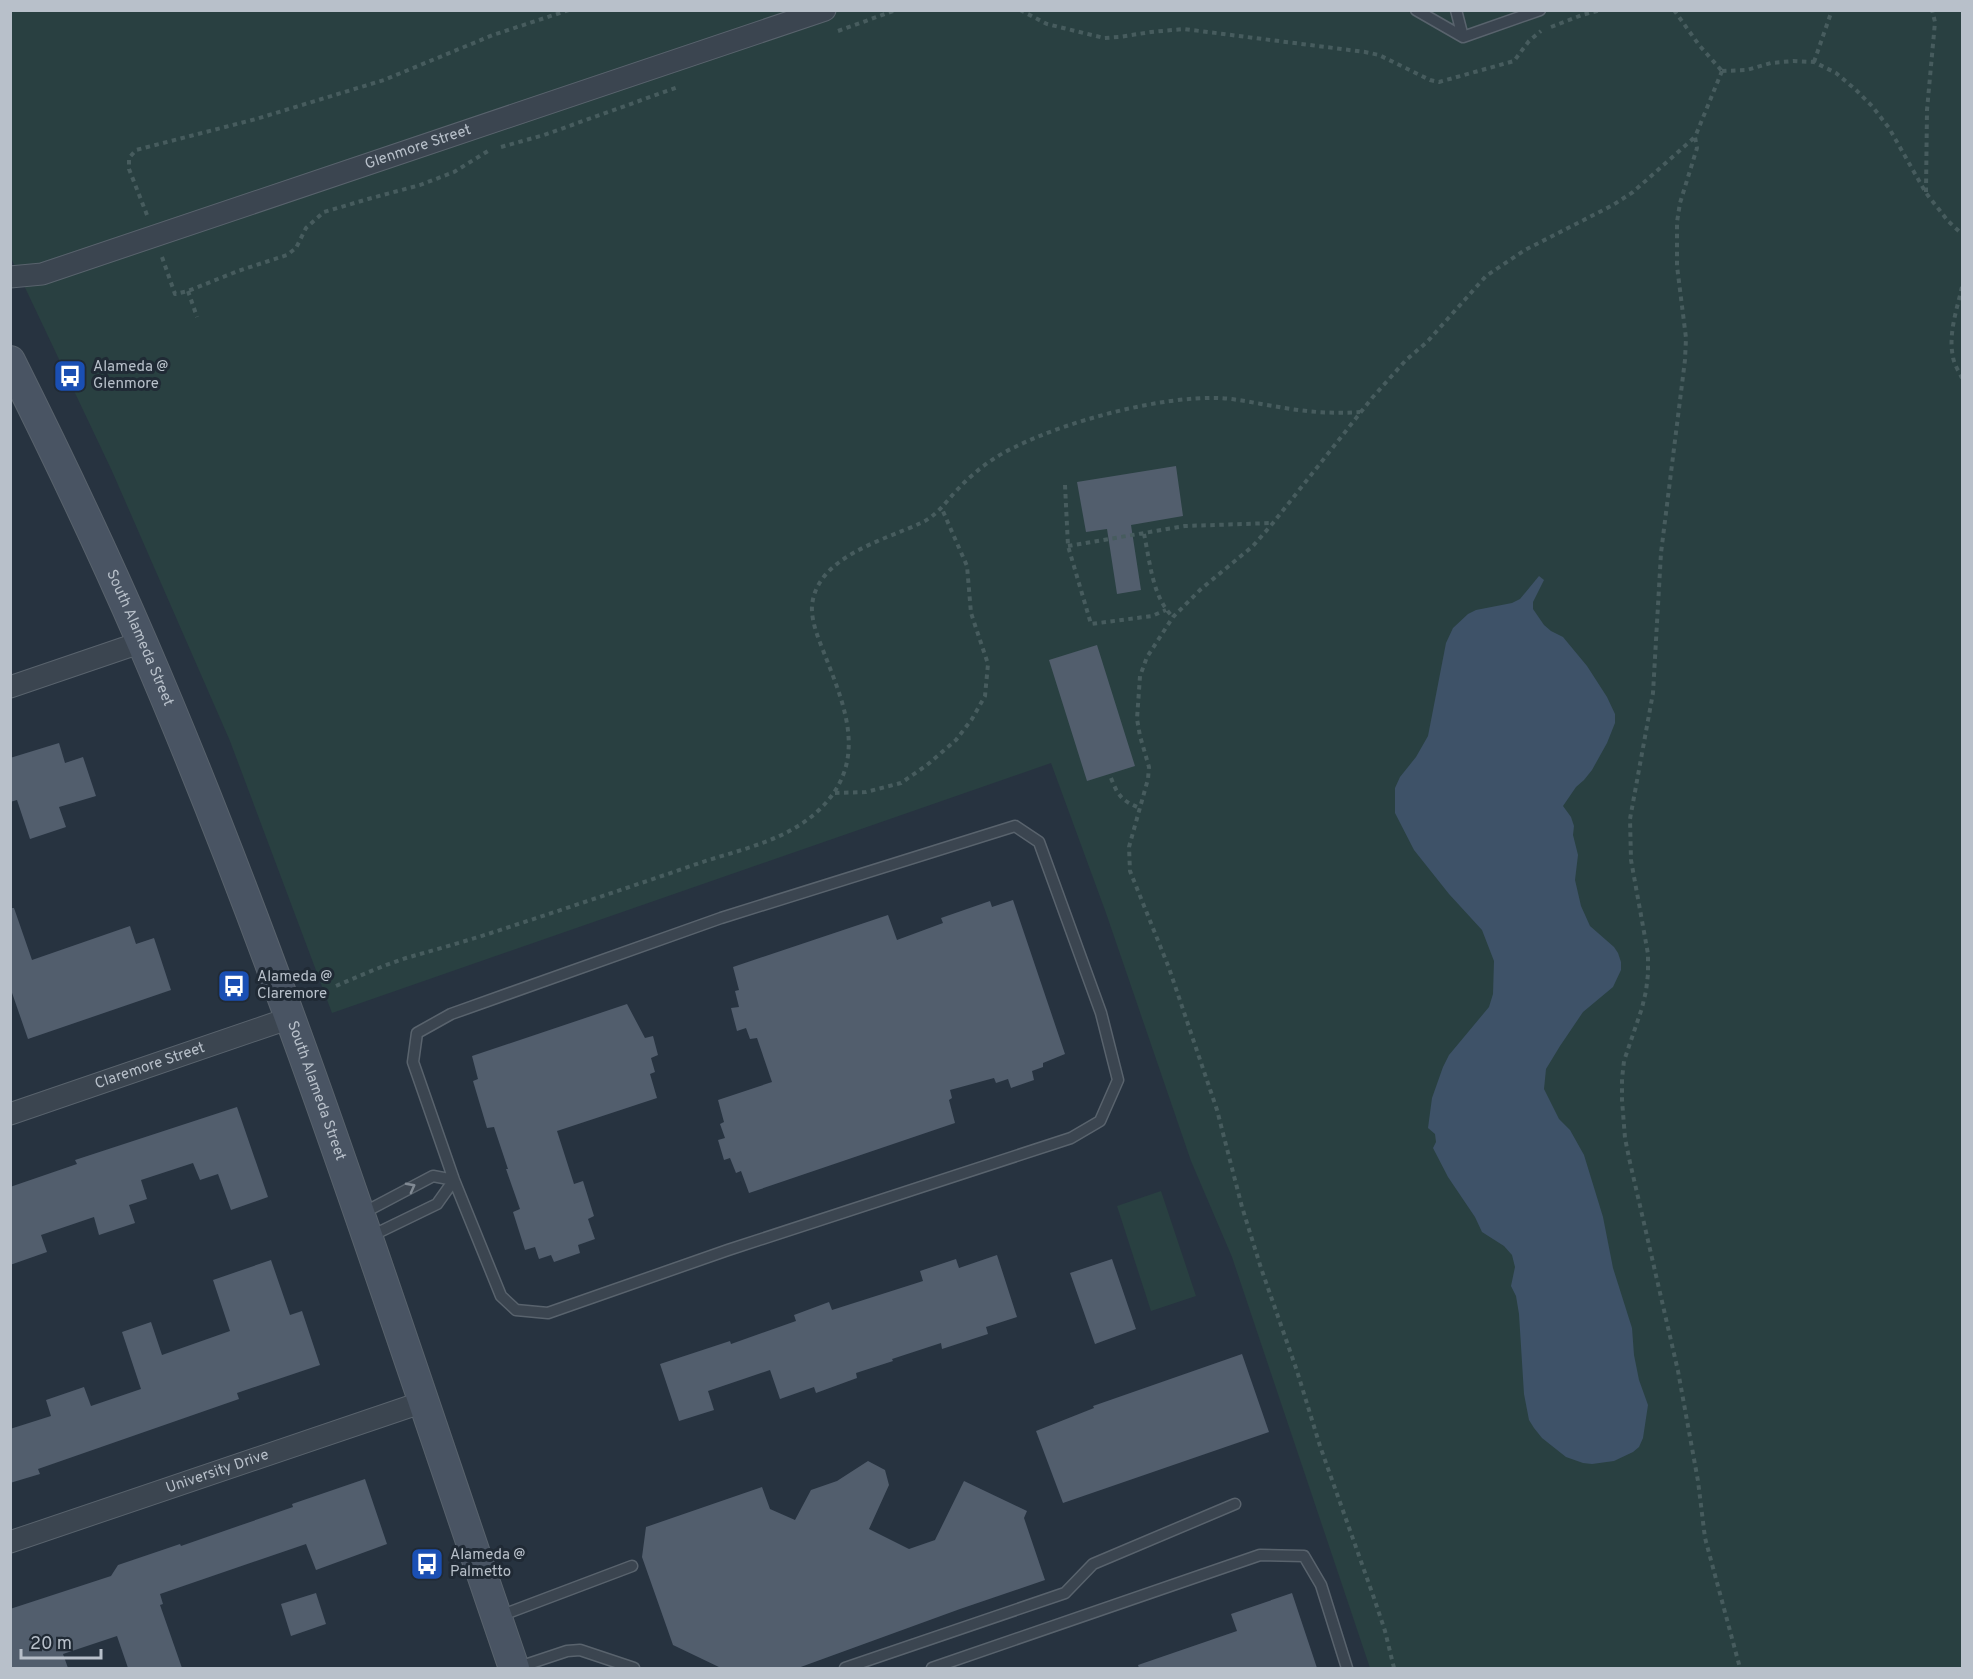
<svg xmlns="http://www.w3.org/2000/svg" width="1973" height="1679" viewBox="0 0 1973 1679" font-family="Overpass,sans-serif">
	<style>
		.green { fill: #294041 }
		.water { fill: #3e5268 }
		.building { fill: #525e6d }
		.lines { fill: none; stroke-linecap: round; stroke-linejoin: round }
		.service-casing { stroke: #59636d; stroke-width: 13 }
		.minor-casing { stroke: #59636d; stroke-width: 23 }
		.secondary-casing { stroke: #59636d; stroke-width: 32 }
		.path { stroke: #475c5e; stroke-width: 4; stroke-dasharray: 4.5 4.5; stroke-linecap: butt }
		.service { stroke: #3b4550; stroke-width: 10 }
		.minor { stroke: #3b4550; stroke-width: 21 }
		.secondary { stroke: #495463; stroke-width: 30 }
		.oneway { stroke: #808993 }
		.labels { text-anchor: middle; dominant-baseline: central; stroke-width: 6; stroke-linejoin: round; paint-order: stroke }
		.street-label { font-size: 15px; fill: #b8c0ca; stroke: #202a35 }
		.poi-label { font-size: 15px; fill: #b8c0ca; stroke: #202a35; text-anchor: start }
	</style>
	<rect width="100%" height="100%" fill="#273340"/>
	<path class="green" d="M 11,11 L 1962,11 L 1962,1668 L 1370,1668 L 1232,1257 L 1191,1161 L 1106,913 L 1051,763 L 332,1013 L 230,741 L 112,471 L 11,258 Z
		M 1161,1191 L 1196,1296 L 1151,1311 L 1117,1206 Z"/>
	<path class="water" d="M 1539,576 L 1544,580 L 1533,602 L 1533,609 L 1544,625 L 1551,631 L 1563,637 L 1587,666 L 1607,697 L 1615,714 L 1615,723 L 1607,743 L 1592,770 L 1584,780 L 1576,787 L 1563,806 L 1571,817 L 1574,826 L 1573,835 L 1578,855 L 1575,880 L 1581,906 L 1590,926 L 1614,947 L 1618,953 L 1621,962 L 1621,970 L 1613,987 L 1583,1012 L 1560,1046 L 1546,1069 L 1544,1089 L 1559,1119 L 1570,1130 L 1584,1155 L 1603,1217 L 1613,1268 L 1632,1328 L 1634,1355 L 1639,1380 L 1648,1405 L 1643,1438 L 1639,1447 L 1633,1452 L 1614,1461 L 1592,1464 L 1583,1463 L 1566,1457 L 1542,1438 L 1534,1428 L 1529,1420 L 1524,1394 L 1519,1314 L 1516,1296 L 1511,1286 L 1515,1267 L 1512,1255 L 1504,1246 L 1482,1232 L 1475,1217 L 1448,1177 L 1433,1148 L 1436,1142 L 1435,1134 L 1428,1128 L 1432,1098 L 1443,1067 L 1449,1055 L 1489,1007 L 1493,994 L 1494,961 L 1482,930 L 1449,894 L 1414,850 L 1395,813 L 1395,788 L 1400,777 L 1416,757 L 1428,736 L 1446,643 L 1453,628 L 1468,614 L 1476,610 L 1512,603 L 1520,599 Z"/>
	<path class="building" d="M 1176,466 L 1183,516 L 1131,525 L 1141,590 L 1117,594 L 1107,529 L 1086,532 L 1077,482 Z
		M 1097,645 L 1135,766 L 1087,781 L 1049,660 Z
		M 59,743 L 65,763 L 83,757 L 96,796 L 59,807 L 66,827 L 30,839 L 17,800 L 10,802 L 10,758 Z
		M 1013,900 L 1065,1054 L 1043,1063 L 1043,1067 L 1032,1071 L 1034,1080 L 1011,1088 L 1008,1079 L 996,1083 L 994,1078 L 950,1090 L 952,1098 L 949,1100 L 955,1123 L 749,1193 L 741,1171 L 736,1173 L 730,1158 L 724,1160 L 718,1140 L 725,1138 L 720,1124 L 724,1122 L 718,1100 L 772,1082 L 757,1038 L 750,1039 L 746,1028 L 737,1031 L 731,1008 L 739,1007 L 735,991 L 739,990 L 733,967 L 888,915 L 897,940 L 943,923 L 941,918 L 990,901 L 992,907 Z
		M 10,908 L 14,908 L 32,960 L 130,926 L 136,944 L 154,938 L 171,990 L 28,1039 L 10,987 Z
		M 627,1004 L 645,1038 L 653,1036 L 658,1055 L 651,1058 L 655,1072 L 650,1074 L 657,1098 L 557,1131 L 574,1184 L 583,1181 L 594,1216 L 588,1219 L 595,1239 L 578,1245 L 580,1253 L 554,1262 L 551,1255 L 539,1259 L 535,1247 L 525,1250 L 513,1212 L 520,1209 L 506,1169 L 508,1169 L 494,1127 L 487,1128 L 473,1081 L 478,1079 L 472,1056 Z
		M 237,1107 L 268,1197 L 231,1210 L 218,1174 L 200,1180 L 193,1163 L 141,1180 L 147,1199 L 129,1205 L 135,1223 L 99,1235 L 94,1217 L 41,1235 L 47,1252 L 10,1265 L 10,1187 L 77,1164 L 75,1160 Z
		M 997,1255 L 1017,1317 L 986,1327 L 988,1334 L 942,1349 L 941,1343 L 892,1359 L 893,1361 L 856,1373 L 857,1378 L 816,1393 L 814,1387 L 780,1399 L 770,1370 L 708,1391 L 714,1410 L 679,1421 L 660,1364 L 730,1341 L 731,1344 L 796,1321 L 794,1315 L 829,1302 L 832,1310 L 923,1281 L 920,1271 L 956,1259 L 959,1268 Z
		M 1112,1259 L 1136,1329 L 1095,1344 L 1070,1273 Z
		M 271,1260 L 290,1315 L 302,1311 L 320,1365 L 237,1393 L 239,1399 L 38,1469 L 40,1474 L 10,1483 L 10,1429 L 51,1416 L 46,1400 L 84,1387 L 91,1406 L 141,1389 L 122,1332 L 151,1322 L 162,1355 L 230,1331 L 213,1280 Z
		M 1242,1354 L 1269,1432 L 1063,1503 L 1036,1431 L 1094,1408 L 1093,1406 Z
		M 868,1461 L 885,1470 L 889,1485 L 869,1529 L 909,1549 L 935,1540 L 964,1481 L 1027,1511 L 1024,1518 L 1045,1580 L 960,1609 L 798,1668 L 721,1668 L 673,1645 L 642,1557 L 646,1527 L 762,1487 L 770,1509 L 795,1520 L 811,1490 L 837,1481 Z
		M 365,1479 L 387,1544 L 316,1570 L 306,1544 L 160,1594 L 163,1604 L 160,1605 L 182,1668 L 128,1668 L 117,1636 L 63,1654 L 68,1668 L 10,1668 L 10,1609 L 111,1576 L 118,1565 L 180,1544 L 181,1546 L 293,1507 L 292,1504 Z
		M 316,1593 L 326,1624 L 291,1636 L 281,1604 Z
		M 1292,1593 L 1317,1668 L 1139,1668 L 1138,1665 L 1237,1631 L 1231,1614 Z"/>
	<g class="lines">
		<defs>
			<path id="service" d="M 1416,10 L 1463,37 L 1540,10
				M 1456,10 L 1463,37
				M 1015,826 L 1039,842 L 1101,1013 L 1118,1080 L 1100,1121 L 1071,1138 L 728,1250 L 548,1313 L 516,1310 L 501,1296 L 454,1180 L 413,1062 L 417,1033 L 451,1014 L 721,918 Z
				M 363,1213 L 433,1176 L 454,1180 L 437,1204 L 369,1237
				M 497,1617 L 632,1566
				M 516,1668 L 567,1651 L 580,1650 L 634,1668
				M 845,1668 L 1065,1593 L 1093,1564 L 1235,1504
				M 932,1668 L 1260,1555 L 1304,1556 L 1321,1585 L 1347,1668"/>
			<g id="minor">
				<path id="s1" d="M 10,277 L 42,274 L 825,10"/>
				<path d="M 10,687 L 142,642"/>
				<path id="s2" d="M 10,1114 L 290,1018"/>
				<path id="s3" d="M 10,1542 L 423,1402"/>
			</g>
			<g id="secondary">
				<path id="s4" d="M 10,361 C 56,453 101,547 142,642 C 286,976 396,1324 514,1668"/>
			</g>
		</defs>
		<use href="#service" class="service-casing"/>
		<use href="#minor" class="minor-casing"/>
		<use href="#secondary" class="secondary-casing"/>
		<path class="path" d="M 1020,10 L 1047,24 L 1104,38 L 1119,37 L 1151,32 L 1184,29 L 1365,52 L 1379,55 L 1430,80 L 1439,82 L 1514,61 L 1529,41 L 1541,31
			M 1674,10 L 1699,45 L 1722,71
			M 1551,27 L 1582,15 L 1601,10
			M 838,31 L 896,10
			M 1814,62 L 1832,10
			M 1722,71 L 1695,137 L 1697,148 L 1680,203 L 1677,222 L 1677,266 L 1686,338 L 1685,360 L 1661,553 L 1653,693 L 1630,819 L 1631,860 L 1648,954 L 1648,974 L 1646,991 L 1642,1008 L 1624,1061 L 1622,1079 L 1622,1100 L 1625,1138 L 1629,1158 L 1678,1371 L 1698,1481 L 1705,1538 L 1740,1668
			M 1722,71 L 1747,70 L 1771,63 L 1793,61 L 1814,62 L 1836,73 L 1856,90 L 1872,106 L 1889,128 L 1926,193 L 1948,221 L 1962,234
			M 501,147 L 544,135 L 678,87
			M 1926,192 L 1927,110 L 1935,22 L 1932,10
			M 147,215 L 129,169 L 129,158 L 136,150 L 256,119 L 384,80 L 493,35 L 569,10
			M 162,257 L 175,294 L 188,291 L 238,271 L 287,255 L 296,248 L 306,228 L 324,212 L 368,199 L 420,185 L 454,172 L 488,151
			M 1962,287 C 1957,309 1948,334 1953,357 C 1954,364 1959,372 1962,378
			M 188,291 L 197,317
			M 1065,485 L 1068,546 L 1091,624 L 1152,616 L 1166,610
			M 1144,534 C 1150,561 1152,597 1173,617
			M 1068,546 L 1185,526 L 1272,523
			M 1111,778 C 1118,796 1122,801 1140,808
			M 835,793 L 866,792 L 901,783 L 927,765 L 956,740 L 972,719 L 985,696 L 988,664 L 971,613 L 967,566 L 942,509
			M 336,986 C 359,976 382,966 406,958 C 434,950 463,942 491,933 C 558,911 624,889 691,866 C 735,850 785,843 820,809 C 867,763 847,711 826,658 C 820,642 811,623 812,606 C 816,557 884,540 921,523 C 938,515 947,500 960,487 C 975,471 995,456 1015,447 C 1067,421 1160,396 1219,398 C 1239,399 1259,404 1279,407 C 1306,412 1333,414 1360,412
			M 1394,1668 L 1385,1631 L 1374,1598 L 1320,1446 L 1297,1371 L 1261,1268 L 1242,1207 L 1217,1110 L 1169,968 L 1130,871 L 1129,847 L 1148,779 L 1149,767 L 1140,736 L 1137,719 L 1140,676 L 1147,657 L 1173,617 L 1201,589 L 1253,546 L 1273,523 L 1372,398 L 1406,360 L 1427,342 L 1486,276 L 1525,250 L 1613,205 L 1633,192 L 1695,137"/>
		<use href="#service" class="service"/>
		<use href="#minor" class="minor"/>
		<use href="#secondary" class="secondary"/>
	</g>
	<defs><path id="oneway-chevron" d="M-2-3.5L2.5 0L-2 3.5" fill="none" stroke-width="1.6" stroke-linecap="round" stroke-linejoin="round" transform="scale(1.5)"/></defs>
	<use class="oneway" href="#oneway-chevron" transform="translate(411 1187) rotate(-28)"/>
	<defs>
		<symbol id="bus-square" viewBox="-11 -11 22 22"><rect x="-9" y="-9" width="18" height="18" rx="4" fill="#1a4fb4" stroke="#202a35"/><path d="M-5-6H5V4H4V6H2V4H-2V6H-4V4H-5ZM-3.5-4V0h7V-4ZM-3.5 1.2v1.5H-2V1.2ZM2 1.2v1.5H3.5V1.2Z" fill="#fff"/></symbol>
	</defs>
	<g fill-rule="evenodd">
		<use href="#bus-square" x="51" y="357" width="38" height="38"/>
		<use href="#bus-square" x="215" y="967" width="38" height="38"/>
		<use href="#bus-square" x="408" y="1545" width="38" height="38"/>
	</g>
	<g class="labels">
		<g class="street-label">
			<text stroke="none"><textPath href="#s1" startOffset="429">Glenmore Street</textPath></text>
			<text stroke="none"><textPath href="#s4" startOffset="306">South Alameda Street</textPath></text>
			<text stroke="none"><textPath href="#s2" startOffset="148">Claremore Street</textPath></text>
			<text stroke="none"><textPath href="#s4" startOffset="792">South Alameda Street</textPath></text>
			<text stroke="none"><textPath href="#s3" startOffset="219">University Drive</textPath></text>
		</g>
		<g class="poi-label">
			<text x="93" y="367">Alameda @<tspan x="93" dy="17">Glenmore</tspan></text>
			<text x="257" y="977">Alameda @<tspan x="257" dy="17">Claremore</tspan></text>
			<text x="450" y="1555">Alameda @<tspan x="450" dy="17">Palmetto</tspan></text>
		</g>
	</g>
	<rect width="1973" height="1679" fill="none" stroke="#b8c0ca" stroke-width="24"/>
	<path d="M21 1649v9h80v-9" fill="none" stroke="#b8c0ca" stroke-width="3"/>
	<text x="30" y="1649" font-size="18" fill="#b8c0ca" stroke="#202a35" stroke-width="4.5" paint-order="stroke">20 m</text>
</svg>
